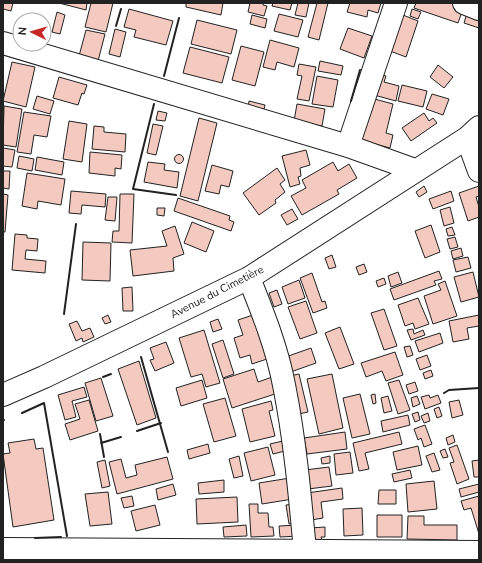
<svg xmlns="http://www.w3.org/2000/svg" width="482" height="563" viewBox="0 0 482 563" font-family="'Nunito Sans',sans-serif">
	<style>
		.building { fill: #f3c9c0; stroke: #222 }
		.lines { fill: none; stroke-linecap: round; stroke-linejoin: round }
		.minor-casing { stroke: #222; stroke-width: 24 }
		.minor { stroke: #fff; stroke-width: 22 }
		.wall { stroke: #222; stroke-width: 2 }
		.labels { text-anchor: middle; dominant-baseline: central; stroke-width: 3; stroke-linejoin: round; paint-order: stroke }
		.street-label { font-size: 11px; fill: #222; stroke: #fff }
	</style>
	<rect width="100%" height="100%" fill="#fff"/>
	<path class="building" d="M 3,3 L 13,3 L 11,11 L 3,9 Z
		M 59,3 L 87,3 L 86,10 Z
		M 91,3 L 113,3 L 106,32 L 85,27 Z
		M 186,3 L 223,3 L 221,15 L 186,7 Z
		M 250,3 L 263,3 L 263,5 L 267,6 L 264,16 L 248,12 Z
		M 273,3 L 292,3 L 290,10 L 272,6 Z
		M 298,3 L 309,3 L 306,17 L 295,15 Z
		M 317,3 L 328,3 L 319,40 L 308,37 Z
		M 350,3 L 381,3 L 378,13 L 368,10 L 367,17 L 347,12 Z
		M 416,3 L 455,3 L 464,6 L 458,23 L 414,8 Z
		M 129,9 L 173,21 L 166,45 L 134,37 L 136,30 L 124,27 Z
		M 412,9 L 421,12 L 418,19 L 410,16 Z
		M 468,10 L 479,13 L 479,28 L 464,23 Z
		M 57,12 L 65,15 L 60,34 L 52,32 Z
		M 279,14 L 303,20 L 298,37 L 274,31 Z
		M 252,15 L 267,19 L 265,28 L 250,24 Z
		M 403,15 L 418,21 L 406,57 L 390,51 Z
		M 197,20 L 237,30 L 231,54 L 191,44 Z
		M 348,28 L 372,36 L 364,58 L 340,49 Z
		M 115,29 L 126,32 L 120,57 L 109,54 Z
		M 86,30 L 105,34 L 98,61 L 79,56 Z
		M 270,40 L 299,48 L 294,67 L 277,62 L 275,70 L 263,67 Z
		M 241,46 L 264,52 L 255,86 L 232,80 Z
		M 190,47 L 229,57 L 222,83 L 183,73 Z
		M 320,61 L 343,66 L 341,75 L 318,71 Z
		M 12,62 L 35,67 L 26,107 L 3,101 Z
		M 299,64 L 316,67 L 309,101 L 297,99 L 302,76 L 297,75 Z
		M 438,65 L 453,77 L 444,88 L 430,77 Z
		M 379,74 L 386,76 L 384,82 L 399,86 L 396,101 L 374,95 Z
		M 317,76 L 338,80 L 333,107 L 312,104 Z
		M 59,77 L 87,85 L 84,94 L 82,93 L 78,105 L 53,98 Z
		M 402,85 L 427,91 L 423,107 L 398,101 Z
		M 432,94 L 449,99 L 443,115 L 426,109 Z
		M 37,96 L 54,101 L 50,114 L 33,109 Z
		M 371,98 L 393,104 L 386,133 L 393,135 L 390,148 L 360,140 Z
		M 249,101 L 265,105 L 263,113 L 248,109 Z
		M 297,104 L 325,109 L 322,126 L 294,121 Z
		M 4,106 L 22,109 L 16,147 L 3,145 Z
		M 158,111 L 167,113 L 165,121 L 156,120 Z
		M 24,112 L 51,116 L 47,137 L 34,135 L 31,154 L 17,152 Z
		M 424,113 L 429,121 L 433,118 L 437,123 L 411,141 L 402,128 Z
		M 199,118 L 217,123 L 198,201 L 180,196 Z
		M 69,121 L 87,124 L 82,162 L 63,159 Z
		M 153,124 L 163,126 L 156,155 L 147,153 Z
		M 94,126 L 104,127 L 104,132 L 126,134 L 125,152 L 92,149 Z
		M 3,148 L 15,150 L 12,167 L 3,166 Z
		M 306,150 L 310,165 L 300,168 L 301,176 L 298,177 L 300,184 L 290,187 L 282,156 Z
		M 90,152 L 122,155 L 121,169 L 115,168 L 115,176 L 89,173 Z
		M174.5 159a4.5 4.5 0 1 1 9 0a4.5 4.5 0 1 1-9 0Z
		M 19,156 L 34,159 L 32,171 L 17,168 Z
		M 37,157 L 64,162 L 62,175 L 35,170 Z
		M 148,162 L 165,164 L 164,170 L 179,172 L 177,188 L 144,182 Z
		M 333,162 L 338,171 L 349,164 L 357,178 L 337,190 L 339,194 L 302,215 L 291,196 L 306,188 L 302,180 Z
		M 212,165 L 233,171 L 229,187 L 221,185 L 219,194 L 205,191 Z
		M 277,168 L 285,180 L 280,184 L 285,192 L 275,200 L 276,203 L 259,215 L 243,193 Z
		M 3,171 L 10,171 L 9,189 L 3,188 Z
		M 27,173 L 65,179 L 61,205 L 38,201 L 37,209 L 22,206 Z
		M 424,186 L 427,192 L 419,197 L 416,192 Z
		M 479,186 L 479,196 L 476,197 L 479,207 L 479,217 L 468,221 L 459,193 Z
		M 71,191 L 106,194 L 105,207 L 82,205 L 81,214 L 69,213 Z
		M 451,191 L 454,201 L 433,209 L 429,199 Z
		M 3,194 L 8,195 L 5,232 L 3,232 Z
		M 120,194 L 134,194 L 132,243 L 112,242 L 113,231 L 119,231 Z
		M 108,197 L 117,197 L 115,221 L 105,220 Z
		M 178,198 L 230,216 L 229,220 L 234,222 L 231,231 L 174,211 Z
		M 450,207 L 454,223 L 444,226 L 440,210 Z
		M 157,208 L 165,208 L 164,216 L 157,215 Z
		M 292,209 L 298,219 L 287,225 L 281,215 Z
		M 192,222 L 214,231 L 206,252 L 184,243 Z
		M 431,225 L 440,252 L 425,258 L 415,231 Z
		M 175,226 L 184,254 L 173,258 L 174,271 L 133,276 L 130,250 L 167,246 L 162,231 Z
		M 452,227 L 455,235 L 448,236 L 446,229 Z
		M 15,234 L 27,235 L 27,238 L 38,239 L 37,251 L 26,250 L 25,259 L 46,261 L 45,273 L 12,270 Z
		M 455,237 L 458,247 L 450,249 L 447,239 Z
		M 83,242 L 111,243 L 110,281 L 82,280 Z
		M 461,248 L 463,256 L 453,259 L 451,251 Z
		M 332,255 L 336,267 L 329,269 L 325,258 Z
		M 468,257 L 471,268 L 456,272 L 453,260 Z
		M 364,264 L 367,272 L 359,275 L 356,267 Z
		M 439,271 L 442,279 L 434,281 L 436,285 L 394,300 L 390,289 Z
		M 398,272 L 402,283 L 391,287 L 388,276 Z
		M 473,272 L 479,297 L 461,302 L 454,277 Z
		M 312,273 L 322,302 L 325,301 L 327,308 L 313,313 L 300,278 Z
		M 384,278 L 386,284 L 378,287 L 376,281 Z
		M 299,280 L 305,298 L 288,304 L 282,287 Z
		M 445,281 L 457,316 L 433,324 L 424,296 L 441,290 L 438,284 Z
		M 132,287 L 133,311 L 123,311 L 122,288 Z
		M 277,290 L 282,304 L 274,307 L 269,293 Z
		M 418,298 L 429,324 L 415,329 L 413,323 L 405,326 L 398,305 Z
		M 306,301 L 317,333 L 300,339 L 288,307 Z
		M 384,309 L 397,346 L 384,350 L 371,313 Z
		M 259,313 L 273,357 L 252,364 L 250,355 L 240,358 L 234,338 L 243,335 L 238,320 Z
		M 108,315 L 111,322 L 105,324 L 102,318 Z
		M 479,315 L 479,326 L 467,328 L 469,339 L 453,342 L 449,321 Z
		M 218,319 L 222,329 L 213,332 L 210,322 Z
		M 77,321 L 82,331 L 90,328 L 94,337 L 83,342 L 82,338 L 76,341 L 69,324 Z
		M 340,327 L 354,364 L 339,369 L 325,333 Z
		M 413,329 L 414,334 L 423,330 L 425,335 L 411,340 L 407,330 Z
		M 204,330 L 220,383 L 206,387 L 202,374 L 191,377 L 179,338 Z
		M 440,333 L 443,343 L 419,352 L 415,341 Z
		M 223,340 L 234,374 L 223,378 L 212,344 Z
		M 166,342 L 174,363 L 155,371 L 150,360 L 154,359 L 150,348 Z
		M 410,346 L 413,355 L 407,357 L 404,347 Z
		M 311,348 L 316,363 L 285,374 L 280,359 Z
		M 395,352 L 403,375 L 386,381 L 382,371 L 366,377 L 361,363 Z
		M 427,355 L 431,366 L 420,370 L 416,359 Z
		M 139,361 L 156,418 L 137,425 L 118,369 Z
		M 254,369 L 258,382 L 275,376 L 281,392 L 232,408 L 223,379 Z
		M 431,370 L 433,376 L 425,379 L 423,373 Z
		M 299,374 L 308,412 L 294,415 L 285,377 Z
		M 332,374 L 343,428 L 319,434 L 307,379 Z
		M 101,378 L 113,416 L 96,421 L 85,383 Z
		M 202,380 L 207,398 L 181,406 L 176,388 Z
		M 399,380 L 410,410 L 398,414 L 388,383 Z
		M 415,382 L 418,391 L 409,394 L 406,385 Z
		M 84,387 L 87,397 L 72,401 L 76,417 L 65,420 L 58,395 Z
		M 360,394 L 370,434 L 352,438 L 343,398 Z
		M 375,394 L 376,403 L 373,404 L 371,395 Z
		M 429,395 L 430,398 L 438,395 L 441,403 L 425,409 L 421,397 Z
		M 388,396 L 392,411 L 384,413 L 381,398 Z
		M 417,396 L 420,404 L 413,407 L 411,398 Z
		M 225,398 L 236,436 L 214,442 L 203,404 Z
		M 89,400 L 98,431 L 70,440 L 65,424 L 80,419 L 75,404 Z
		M 459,400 L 463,415 L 452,418 L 449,402 Z
		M 271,401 L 273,410 L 269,411 L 275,436 L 250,442 L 242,409 Z
		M 439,407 L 442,416 L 437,418 L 434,409 Z
		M 418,412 L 420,420 L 415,422 L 412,414 Z
		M 428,413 L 430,421 L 424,423 L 421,416 Z
		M 408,415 L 410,425 L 383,432 L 381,421 Z
		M 425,425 L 432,444 L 424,447 L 421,438 L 418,440 L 414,429 Z
		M 345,432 L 347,449 L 307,454 L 304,438 Z
		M 399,432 L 402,444 L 365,453 L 369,469 L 359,471 L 353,443 Z
		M 453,435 L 455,442 L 448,445 L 446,438 Z
		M 34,439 L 36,449 L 43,448 L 54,520 L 13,527 L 3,454 L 10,453 L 8,443 Z
		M 287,440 L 289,450 L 273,454 L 270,444 Z
		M 208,444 L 210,453 L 189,459 L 187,450 Z
		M 457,445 L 469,479 L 457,484 L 450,463 L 454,462 L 449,448 Z
		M 418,446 L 422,465 L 397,470 L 393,452 Z
		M 268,447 L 275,475 L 251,481 L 244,453 Z
		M 445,449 L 448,457 L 443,458 L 440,451 Z
		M 350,452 L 353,473 L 336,475 L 334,454 Z
		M 434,453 L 440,470 L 432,472 L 426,456 Z
		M 239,456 L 243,476 L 234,478 L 229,459 Z
		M 330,456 L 330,463 L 322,464 L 321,458 Z
		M 167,457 L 173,479 L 117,494 L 109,462 L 121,459 L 126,478 L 137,475 L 135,465 Z
		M 105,460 L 110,486 L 102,488 L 97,462 Z
		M 479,460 L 479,477 L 474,477 L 472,461 Z
		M 329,467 L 332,486 L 308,489 L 305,470 Z
		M 410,470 L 412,478 L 394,482 L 392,474 Z
		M 290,478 L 293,499 L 262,504 L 259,483 Z
		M 224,480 L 224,492 L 199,494 L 198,483 Z
		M 434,481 L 437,509 L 408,512 L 406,484 Z
		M 173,484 L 176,495 L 158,500 L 156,489 Z
		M 479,484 L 479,492 L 461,497 L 459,489 Z
		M 342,488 L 343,499 L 321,502 L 323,518 L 311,520 L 307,493 Z
		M 379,490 L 396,490 L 396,504 L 378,504 Z
		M 108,492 L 112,524 L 90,526 L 85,494 Z
		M 132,496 L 134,506 L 124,508 L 121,498 Z
		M 479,496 L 479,534 L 471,508 L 464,510 L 461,501 Z
		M 237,497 L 238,522 L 197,524 L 196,499 Z
		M 249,504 L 258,504 L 258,513 L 268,513 L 269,527 L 273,527 L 274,536 L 251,537 Z
		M 295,504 L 298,522 L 289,524 L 286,505 Z
		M 155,505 L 160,525 L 136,531 L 131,511 Z
		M 362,508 L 363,535 L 344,536 L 343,509 Z
		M 377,515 L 402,515 L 402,537 L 377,537 Z
		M 408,516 L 424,516 L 424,525 L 457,525 L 457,540 L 407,539 Z
		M 246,525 L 247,536 L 224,537 L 223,527 Z
		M 298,525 L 299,536 L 280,537 L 279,526 Z
		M 325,527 L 325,537 L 321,537 L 322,540 L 314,541 L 310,528 Z"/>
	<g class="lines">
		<defs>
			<path id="minor" d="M 464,3 L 479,9
				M 3,43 L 348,146 L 415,170
				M 467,138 L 479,171
				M 348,146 L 396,3
				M 249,278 C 263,313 277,348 284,385 C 295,440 300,496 305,551
				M 3,395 L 44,377 L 249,278 L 467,138 L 479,127
				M 3,549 L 479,552"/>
		</defs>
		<use href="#minor" class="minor-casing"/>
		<use href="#minor" class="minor"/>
		<path class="wall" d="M 116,26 L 121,9
			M 164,76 L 179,18
			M 351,101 L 360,70
			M 154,104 L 133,189 L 176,195
			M 64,314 L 76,224
			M 141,357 L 168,452
			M 103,377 L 111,374
			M 444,393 L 449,390 L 479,388
			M 22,413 L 44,403 L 67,536
			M 3,420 L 4,420
			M 137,431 L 161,423
			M 100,434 L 104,457
			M 101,443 L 121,437
			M 35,538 L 61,537"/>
	</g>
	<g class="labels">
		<g class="street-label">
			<text transform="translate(217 292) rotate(-27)">Avenue du Cimetière</text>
		</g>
	</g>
	<rect width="482" height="563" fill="none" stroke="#222222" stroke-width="8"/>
	<g transform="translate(32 32) rotate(275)"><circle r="19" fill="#ffffff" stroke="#a7a7a7"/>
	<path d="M0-3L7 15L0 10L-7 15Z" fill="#c62828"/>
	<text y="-6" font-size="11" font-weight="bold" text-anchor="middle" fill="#222222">N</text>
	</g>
</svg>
